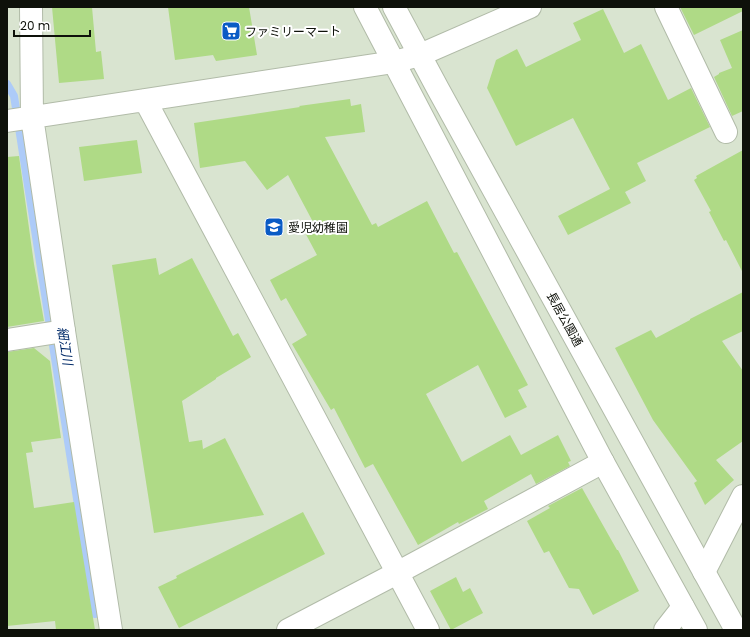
<svg xmlns="http://www.w3.org/2000/svg" width="750" height="637" viewBox="0 0 750 637" font-family="Poppins,'Noto Sans JP',sans-serif">
	<style>
		.lines { fill: none; stroke-linecap: round; stroke-linejoin: round }
		.stream { stroke: #adcbf8; stroke-width: 8 }
		.building { fill: #afda86 }
		.street-casing { stroke: #b1bba8; stroke-width: 24 }
		.secondary-casing { stroke: #b1bba8; stroke-width: 24 }
		.highway-casing { stroke: #b1bba8; stroke-width: 24 }
		.street { stroke: #fff; stroke-width: 22 }
		.secondary { stroke: #fff; stroke-width: 22 }
		.highway { stroke: #fff; stroke-width: 22 }
		.labels { text-anchor: middle; dominant-baseline: central; stroke-width: 4; stroke-linejoin: round; paint-order: stroke }
		.poi-label { font-size: 12px; fill: #0e110a; stroke: #fff; text-anchor: start }
		.street-label { font-size: 12px; fill: #0e110a; stroke: #fff }
		.water-label { font-size: 13px; font-style: italic; fill: #002a68; stroke: #fff }
	</style>
	<rect width="100%" height="100%" fill="#d9e4d0"/>
	<g class="lines">
		<path class="stream" d="M 7,84 L 14,96 L 95,614"/>
	</g>
	<path class="building" d="M 52,7 L 92,7 L 96,52 L 101,51 L 104,79 L 59,83 Z
		M 168,7 L 249,7 L 257,55 L 216,61 L 213,55 L 175,60 Z
		M 680,7 L 743,7 L 743,11 L 694,35 Z
		M 603,9 L 624,53 L 641,44 L 668,100 L 691,88 L 710,127 L 637,163 L 646,181 L 625,192 L 631,203 L 568,235 L 558,216 L 610,189 L 573,118 L 516,146 L 487,88 L 496,60 L 517,49 L 526,67 L 581,40 L 573,23 Z
		M 743,30 L 743,111 L 732,116 L 714,77 L 719,74 L 719,73 L 732,68 L 720,40 Z
		M 350,99 L 351,106 L 361,104 L 365,132 L 325,137 L 372,225 L 376,223 L 378,227 L 427,201 L 454,253 L 457,252 L 528,385 L 518,390 L 527,407 L 505,418 L 478,365 L 426,394 L 462,462 L 510,435 L 521,455 L 558,435 L 571,461 L 568,462 L 570,466 L 536,484 L 531,474 L 484,501 L 488,509 L 459,524 L 458,522 L 418,545 L 373,464 L 365,468 L 334,408 L 331,410 L 292,344 L 307,335 L 286,298 L 281,301 L 270,280 L 317,255 L 302,227 L 313,222 L 288,175 L 267,190 L 245,161 L 200,168 L 194,123 L 300,107 L 299,106 Z
		M 137,140 L 142,173 L 84,181 L 79,147 Z
		M 743,150 L 743,273 L 726,240 L 724,241 L 709,212 L 711,211 L 694,180 L 697,178 L 696,176 Z
		M 19,156 L 34,264 L 44,321 L 7,327 L 7,157 Z
		M 156,258 L 159,275 L 192,258 L 233,336 L 238,333 L 251,357 L 216,378 L 216,379 L 182,401 L 189,442 L 202,440 L 203,449 L 225,438 L 264,515 L 154,533 L 112,265 Z
		M 743,292 L 743,331 L 722,341 L 743,371 L 743,441 L 716,460 L 734,480 L 705,505 L 694,483 L 697,481 L 653,420 L 615,348 L 651,330 L 656,338 L 690,320 L 690,319 Z
		M 34,348 L 50,361 L 61,438 L 31,442 L 33,452 L 26,453 L 34,508 L 74,502 L 95,630 L 56,630 L 55,621 L 7,626 L 7,352 Z
		M 582,488 L 617,550 L 618,550 L 639,591 L 593,615 L 579,589 L 569,588 L 549,551 L 544,553 L 527,521 L 550,508 L 548,506 Z
		M 303,512 L 325,554 L 179,628 L 158,587 L 177,578 L 176,576 Z
		M 456,577 L 463,592 L 470,588 L 483,613 L 451,630 L 430,591 Z"/>
	<g class="lines">
		<defs>
			<path id="street" d="M 666,7 L 726,132
				M 7,340 L 64,331 L 111,630
				M 704,572 L 743,496
				M 665,630 L 683,607"/>
			<path id="secondary" d="M 31,7 L 32,117 L 64,331
				M 145,100 L 428,630
				M 7,121 L 394,62 L 420,55 L 530,7
				M 288,630 L 397,573 L 603,462"/>
			<path id="highway" d="M 365,7 L 603,462 L 696,630
				M 394,7 L 438,89 L 736,630"/>
		</defs>
		<use href="#street" class="street-casing"/>
		<use href="#secondary" class="secondary-casing"/>
		<use href="#highway" class="highway-casing"/>
		<use href="#street" class="street"/>
		<use href="#secondary" class="secondary"/>
		<use href="#highway" class="highway"/>
	</g>
	<defs>
		<symbol id="supermarket-square" viewBox="-11 -11 22 22"><rect x="-9" y="-9" width="18" height="18" rx="4" fill="#0a5bc5" stroke="#fff"/><path d="M-6-5.5h2.5l.6 2H6L4.5 2H-2.5L-4.4-4H-6ZM-1.5 3.2a1.3 1.3 0 1 0 .1 0ZM3 3.2a1.3 1.3 0 1 0 .1 0Z" fill="#fff"/></symbol>
		<symbol id="school-square" viewBox="-11 -11 22 22"><rect x="-9" y="-9" width="18" height="18" rx="4" fill="#0a5bc5" stroke="#fff"/><path d="M0-5L7-2L0 1L-7-2ZM-4 1L0 2.5L4 1V4Q0 6-4 4Z" fill="#fff"/></symbol>
	</defs>
	<g fill-rule="evenodd">
		<use href="#supermarket-square" x="220" y="20" width="22" height="22"/>
		<use href="#school-square" x="263" y="216" width="22" height="22"/>
	</g>
	<g class="labels">
		<g class="poi-label">
			<text x="245" y="31">ファミリーマート</text>
			<text x="288" y="227">愛児幼稚園</text>
		</g>
		<g class="street-label">
			<text transform="translate(565 319) rotate(61)">長居公園通</text>
		</g>
		<g class="water-label">
			<text transform="translate(65 346) rotate(81)">細江川</text>
		</g>
	</g>
	<rect width="750" height="637" fill="none" stroke="#0e110a" stroke-width="16"/>
	<path d="M14 30v6h76v-6" fill="none" stroke="#0e110a" stroke-width="2"/>
	<text x="20" y="30" font-size="12" fill="#0e110a" stroke="#ffffff" stroke-width="3" paint-order="stroke">20 m</text>
</svg>
